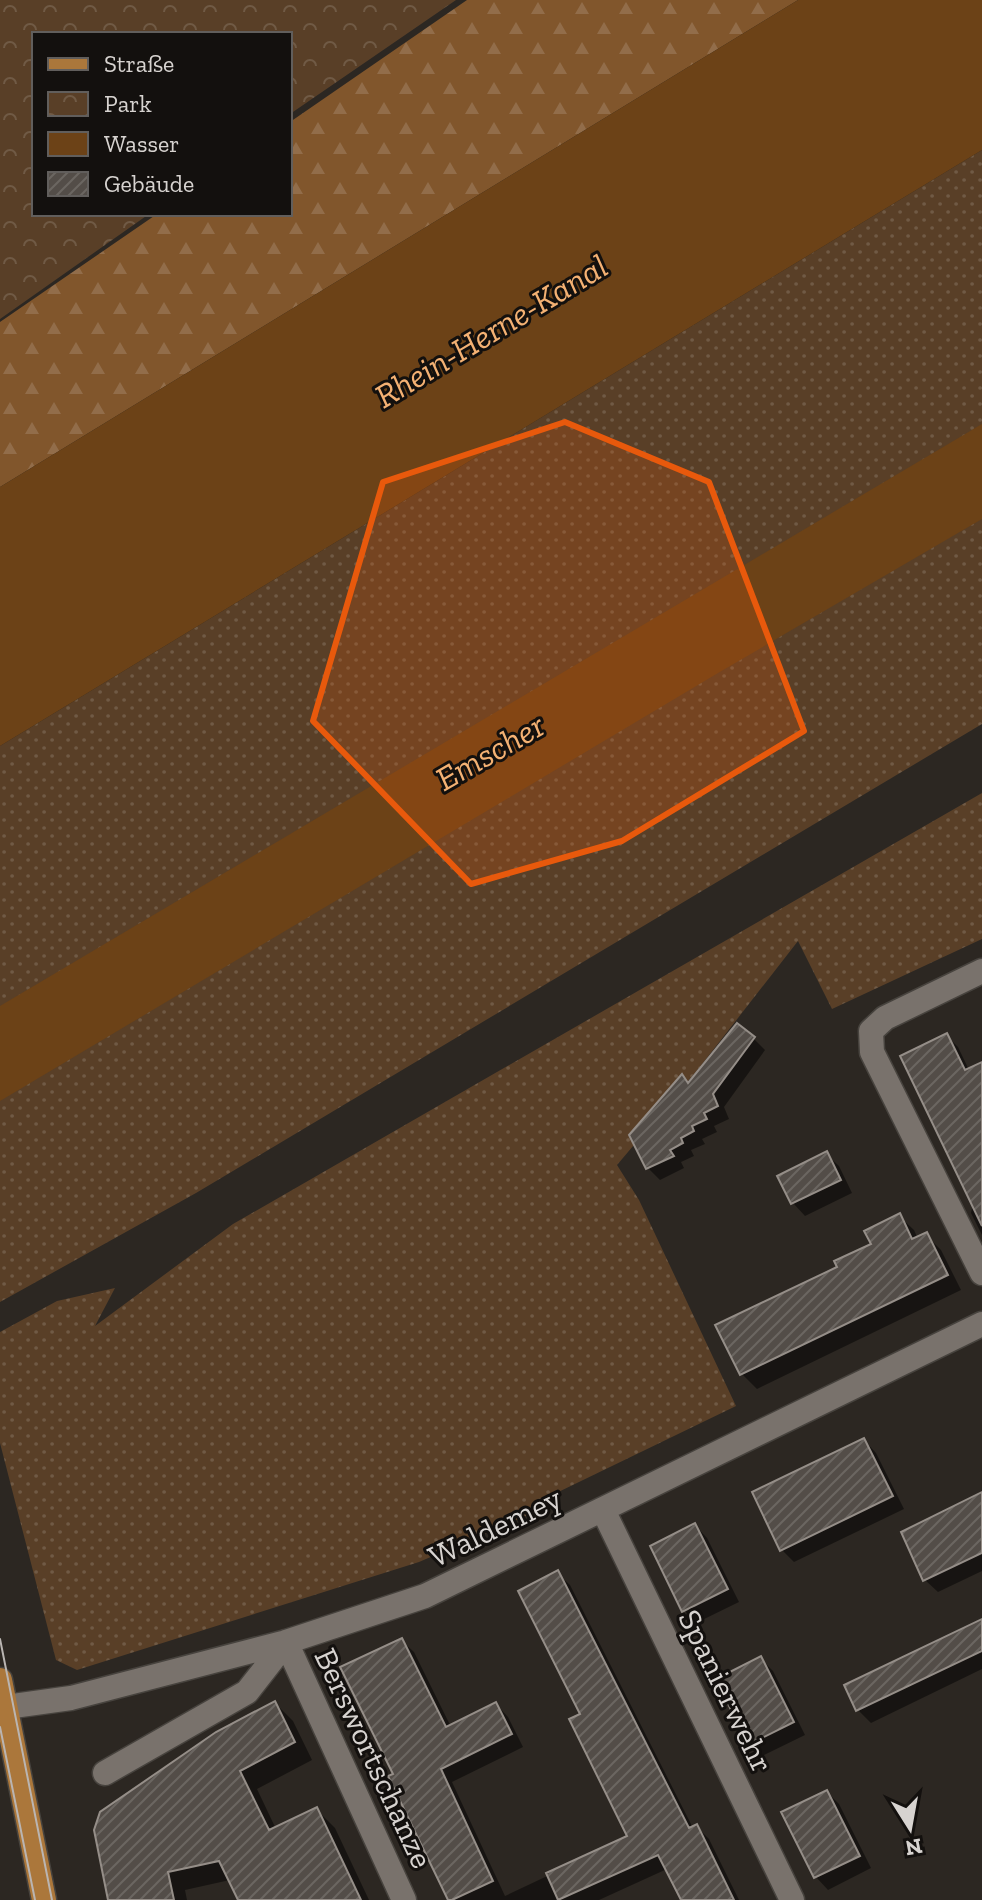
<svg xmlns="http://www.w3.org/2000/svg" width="982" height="1900" viewBox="0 0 982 1900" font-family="'Zilla Slab',serif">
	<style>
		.grass { fill: url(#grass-dots) }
		.forest { fill: url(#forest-firs) }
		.park { fill: url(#park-crowns) }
		.water { fill: #6c4217 }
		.shadow { fill: #0007 }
		.building { fill: url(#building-hatch); stroke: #958e88; stroke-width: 2 }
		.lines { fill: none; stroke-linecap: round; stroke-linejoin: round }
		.minor-casing { stroke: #47433e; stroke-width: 27 }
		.major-casing { stroke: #47433e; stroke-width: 27 }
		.minor { stroke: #79726c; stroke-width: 24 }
		.major { stroke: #ab773b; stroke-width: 24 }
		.tram { stroke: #bab5b2; stroke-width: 2 }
		.marked { fill: #e8590c; fill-opacity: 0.2; stroke: #e8590c; stroke-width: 6; stroke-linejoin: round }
		.labels { text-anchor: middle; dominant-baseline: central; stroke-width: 6; stroke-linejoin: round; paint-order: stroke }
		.street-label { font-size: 32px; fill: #d7d3d0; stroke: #13100e }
		.water-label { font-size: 34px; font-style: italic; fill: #f4b173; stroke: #13100e }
	</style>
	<defs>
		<pattern id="grass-dots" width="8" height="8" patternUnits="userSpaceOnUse" patternTransform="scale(2)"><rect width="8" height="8" fill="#593f27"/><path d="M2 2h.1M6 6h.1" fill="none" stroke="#705a45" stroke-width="1.8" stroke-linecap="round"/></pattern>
		<pattern id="forest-firs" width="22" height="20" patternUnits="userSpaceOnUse" patternTransform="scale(2)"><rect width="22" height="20" fill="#81562c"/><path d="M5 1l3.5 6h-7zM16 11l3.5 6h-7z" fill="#926d4a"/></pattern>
		<pattern id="park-crowns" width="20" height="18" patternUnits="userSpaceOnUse" patternTransform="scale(2)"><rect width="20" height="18" fill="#593f27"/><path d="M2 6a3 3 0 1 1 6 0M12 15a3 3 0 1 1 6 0" fill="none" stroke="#705a45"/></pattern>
		<pattern id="building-hatch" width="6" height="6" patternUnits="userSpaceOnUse" patternTransform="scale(2)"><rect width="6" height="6" fill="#534d48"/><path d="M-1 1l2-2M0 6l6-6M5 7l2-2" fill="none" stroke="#6b6661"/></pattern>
	</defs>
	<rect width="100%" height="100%" fill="#2c2722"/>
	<path class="grass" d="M 982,150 L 982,724 L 196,1193 L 0,1302 L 0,746 Z
		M 982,793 L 982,939 L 832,1009 L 798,941 L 699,1068 L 617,1165 L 639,1200 L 736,1406 L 548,1497 L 547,1507 L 419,1562 L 77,1670 L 56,1660 L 0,1443 L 0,1332 L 57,1301 L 115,1288 L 95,1326 L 233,1224 Z"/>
	<path class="forest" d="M 467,0 L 798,0 L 0,487 L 0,322 L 157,214 L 290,214 L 290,122 Z"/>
	<path class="park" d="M 0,0 L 456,0 L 290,114 L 290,34 L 34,34 L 34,214 L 149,214 L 0,319 Z"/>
	<path class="water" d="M 798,0 L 982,0 L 982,150 L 0,746 L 0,487 Z
		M 982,424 L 982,519 L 718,673 L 0,1101 L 0,1006 Z"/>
	<path class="shadow" d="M 947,1036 L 958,1047 L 969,1070 L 982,1064 L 982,1235 L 971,1213 L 973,1203 Z
		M 753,1038 L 765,1050 L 724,1107 L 729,1119 L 714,1126 L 717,1132 L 702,1139 L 705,1144 L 691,1150 L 694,1156 L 681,1162 L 684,1168 L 660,1180 L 648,1168 L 682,1077 L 689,1084 Z
		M 826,1154 L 839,1166 L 852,1193 L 805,1216 L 793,1203 L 780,1177 Z
		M 899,1216 L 914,1230 L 918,1239 L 926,1235 L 941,1250 L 961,1290 L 757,1389 L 742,1374 L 839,1268 L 874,1245 Z
		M 864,1440 L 876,1453 L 904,1509 L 794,1562 L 781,1549 Z
		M 982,1495 L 982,1571 L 938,1592 L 925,1580 Z
		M 695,1525 L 707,1538 L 739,1602 L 696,1623 L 684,1610 Z
		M 557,1573 L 570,1585 L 693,1828 L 696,1826 L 709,1839 L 739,1900 L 682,1900 L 667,1869 L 599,1900 L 450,1900 L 395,1775 L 401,1640 L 414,1652 L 451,1727 L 496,1704 L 508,1717 L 523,1747 L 452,1782 L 505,1896 L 630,1837 L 582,1715 Z
		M 982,1621 L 982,1669 L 871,1723 L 858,1710 L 847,1686 Z
		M 761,1659 L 773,1671 L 805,1735 L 762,1756 L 750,1744 Z
		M 275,1703 L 293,1721 L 312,1760 L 257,1789 L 276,1829 L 317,1810 L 335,1828 L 369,1900 L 240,1900 L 230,1880 L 185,1890 L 187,1900 L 110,1900 Z
		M 827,1792 L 839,1804 L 871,1868 L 828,1890 L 816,1877 Z"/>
	<path class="building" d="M 737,1023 L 755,1037 L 713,1094 L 718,1106 L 704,1113 L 707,1119 L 692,1126 L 694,1131 L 681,1138 L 683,1143 L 670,1150 L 674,1156 L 646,1169 L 629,1135 L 682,1074 L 688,1083 Z
		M 947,1033 L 965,1070 L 982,1062 L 982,1226 L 900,1056 Z
		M 827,1151 L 841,1180 L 791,1204 L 777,1176 Z
		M 900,1213 L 912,1239 L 927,1232 L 948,1275 L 740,1375 L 715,1325 L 837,1267 L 834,1261 L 871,1244 L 864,1231 Z
		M 864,1438 L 893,1496 L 780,1551 L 752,1492 Z
		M 982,1492 L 982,1553 L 923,1581 L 901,1532 Z
		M 695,1523 L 728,1589 L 682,1612 L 650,1546 Z
		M 558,1570 L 689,1828 L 697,1824 L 734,1900 L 681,1900 L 658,1855 L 558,1900 L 546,1873 L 627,1836 L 569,1719 L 580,1714 L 518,1591 Z
		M 982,1619 L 982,1651 L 856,1711 L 844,1685 Z
		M 402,1638 L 446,1727 L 496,1702 L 512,1734 L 441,1769 L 493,1881 L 452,1900 L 448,1900 L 388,1776 L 393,1774 L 340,1667 Z
		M 761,1656 L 794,1722 L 748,1745 L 716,1679 Z
		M 275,1701 L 295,1742 L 240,1771 L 269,1830 L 317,1807 L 361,1900 L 238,1900 L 219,1861 L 168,1872 L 174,1900 L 108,1900 L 94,1830 L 100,1812 L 216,1732 Z
		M 827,1790 L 860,1856 L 814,1878 L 781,1812 Z"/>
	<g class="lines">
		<defs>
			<path id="minor" d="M 982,971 L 885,1018 L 871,1031 L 872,1052 L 982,1273
				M 603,1510 L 792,1900
				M 286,1642 L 404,1900
				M 6,1707 L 71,1698 L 286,1642 L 425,1596 L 982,1324
				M 105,1773 L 247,1692 L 286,1642"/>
			<path id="major" d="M 0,1680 L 44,1900"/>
		</defs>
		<use href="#minor" class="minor-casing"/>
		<use href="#major" class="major-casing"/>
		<use href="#minor" class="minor"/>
		<use href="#major" class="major"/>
		<path class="tram" d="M 0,1639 L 52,1900
			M 0,1727 L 35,1900"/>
	</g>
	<path class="marked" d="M 565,422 L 709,482 L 804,731 L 622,841 L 471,884 L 313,721 L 383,482 Z"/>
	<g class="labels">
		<g class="street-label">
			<text transform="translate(495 1527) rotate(-26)">Waldemey</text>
			<text transform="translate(726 1691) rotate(64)">Spanierwehr</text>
			<text transform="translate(374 1758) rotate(65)">Berswortschanze</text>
		</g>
		<g class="water-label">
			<text transform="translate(491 331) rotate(-31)">Rhein-Herne-Kanal</text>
			<text transform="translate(490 752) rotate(-30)">Emscher</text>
		</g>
	</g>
	<rect x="32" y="32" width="260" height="184" fill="#13100e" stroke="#615e5c" stroke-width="2"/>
	<rect x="48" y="58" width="40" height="12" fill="#ab773b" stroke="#615e5c" stroke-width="2"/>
	<text x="104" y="72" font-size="24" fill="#d7d3d0">Straße</text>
	<rect x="48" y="92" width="40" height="24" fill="url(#park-crowns)" stroke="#615e5c" stroke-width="2"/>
	<text x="104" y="112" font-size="24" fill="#d7d3d0">Park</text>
	<rect x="48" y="132" width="40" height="24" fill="#6c4217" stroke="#615e5c" stroke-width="2"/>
	<text x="104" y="152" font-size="24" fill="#d7d3d0">Wasser</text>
	<rect x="48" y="172" width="40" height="24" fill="url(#building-hatch)" stroke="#615e5c" stroke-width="2"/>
	<text x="104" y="192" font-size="24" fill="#d7d3d0">Gebäude</text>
	<g transform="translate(910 1828) rotate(169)" stroke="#13100e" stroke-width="6" paint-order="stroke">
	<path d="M0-6L14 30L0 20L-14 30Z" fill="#d7d3d0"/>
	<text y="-12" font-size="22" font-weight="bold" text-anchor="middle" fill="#d7d3d0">N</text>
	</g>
</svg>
